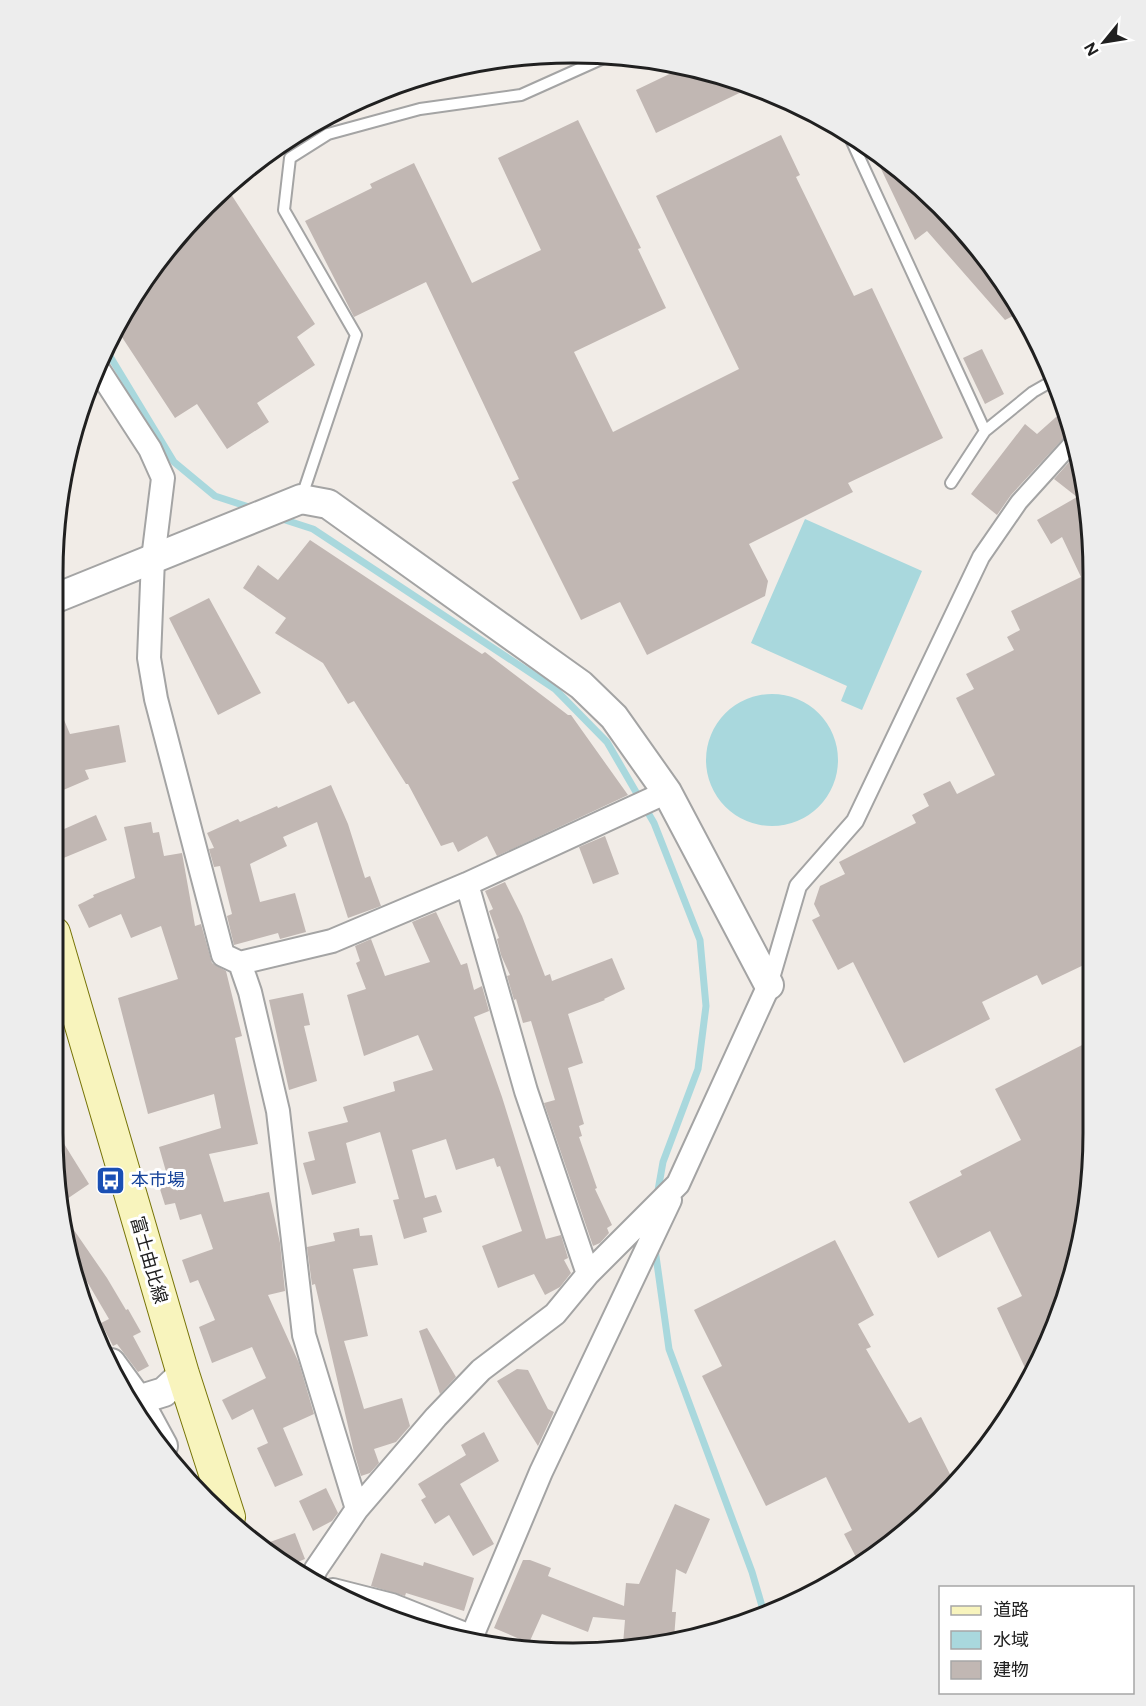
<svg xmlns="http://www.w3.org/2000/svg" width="1146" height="1706" viewBox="0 0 1146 1706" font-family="Figtree,'Noto Sans JP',sans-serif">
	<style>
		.water { fill: #a9d8dd }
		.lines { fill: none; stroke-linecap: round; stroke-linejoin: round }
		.stream { stroke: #a9d8dd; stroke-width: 7 }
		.building { fill: #c1b7b3 }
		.service-casing { stroke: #a4a4a4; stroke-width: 14 }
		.pedestrian-casing { stroke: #a4a4a4; stroke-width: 20 }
		.minor-casing { stroke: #a4a4a4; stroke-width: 26 }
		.tertiary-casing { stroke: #a4a4a4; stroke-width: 32 }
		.secondary-casing { stroke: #777407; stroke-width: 34 }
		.service { stroke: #fff; stroke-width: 10 }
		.pedestrian { stroke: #fff; stroke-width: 16 }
		.minor { stroke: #fff; stroke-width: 22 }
		.tertiary { stroke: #fff; stroke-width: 28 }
		.secondary { stroke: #f8f4bd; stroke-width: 32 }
		.labels { text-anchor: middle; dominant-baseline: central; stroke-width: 6; stroke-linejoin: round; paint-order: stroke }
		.transit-label { font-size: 18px; fill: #164399; stroke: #fff; text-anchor: start }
		.street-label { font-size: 18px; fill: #202020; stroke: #fff }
		.rim { fill: none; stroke: #202020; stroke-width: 3 }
	</style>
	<rect width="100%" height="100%" fill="#f1ece7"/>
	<path class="water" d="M 805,519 L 922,571 L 862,710 L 841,701 L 847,686 L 751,643 Z
		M706 760a66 66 0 1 1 132 0a66 66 0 1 1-132 0Z"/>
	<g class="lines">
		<path class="stream" d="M 105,348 L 174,462 L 215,496 L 252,508
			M 279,518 L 313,529 L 555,689 L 607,742 L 654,823 L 700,940 L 706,1006 L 698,1069 L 663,1162 L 657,1196
			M 655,1249 L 669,1349 L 752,1572 L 764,1613"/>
	</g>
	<path class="building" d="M 684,67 L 741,80 L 754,86 L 656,133 L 636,90 Z
		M 578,120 L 641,248 L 638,249 L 666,308 L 574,352 L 613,432 L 739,369 L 656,196 L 781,135 L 800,175 L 796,177 L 854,296 L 872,288 L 943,438 L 848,483 L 853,492 L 749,544 L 768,581 L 765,596 L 647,655 L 620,602 L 581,620 L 512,482 L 519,479 L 426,282 L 354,317 L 305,221 L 372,188 L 370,184 L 414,163 L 472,283 L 541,250 L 498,158 Z
		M 872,150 L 916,182 L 986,256 L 1021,312 L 1005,320 L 927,231 L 915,240 Z
		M 227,188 L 315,324 L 297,337 L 315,365 L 257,403 L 269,422 L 227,449 L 197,404 L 175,418 L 116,328 L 182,230 Z
		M 982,349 L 1004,394 L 985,404 L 963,358 Z
		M 1065,409 L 1072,429 L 1011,495 L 997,515 L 971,494 L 1025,424 L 1037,434 Z
		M 1071,460 L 1080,467 L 1092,539 L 1090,962 L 1042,985 L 1037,975 L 982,1002 L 990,1019 L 904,1063 L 853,962 L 838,970 L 812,920 L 820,916 L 814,904 L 820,886 L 845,874 L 839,862 L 916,823 L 912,815 L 929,806 L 923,794 L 950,781 L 957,794 L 995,775 L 956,698 L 974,689 L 966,674 L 1014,650 L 1007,637 L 1020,630 L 1011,611 L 1081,577 L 1062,537 L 1051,544 L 1037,520 L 1077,497 L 1054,479 Z
		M 310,540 L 482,654 L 485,652 L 568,715 L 571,715 L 628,795 L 497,856 L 487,836 L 458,852 L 453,842 L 441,846 L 408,784 L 406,784 L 354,701 L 348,704 L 323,663 L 275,633 L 286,618 L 243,588 L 258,565 L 278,580 Z
		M 209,598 L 261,693 L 218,715 L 169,618 Z
		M 56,701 L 70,734 L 119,725 L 126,762 L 85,770 L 89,779 L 61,791 L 55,778 Z
		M 331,785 L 348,824 L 365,878 L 370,876 L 381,906 L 348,918 L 317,822 L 283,837 L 287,846 L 250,864 L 260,902 L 295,893 L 306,932 L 280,939 L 278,933 L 234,945 L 227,916 L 232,914 L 220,866 L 214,867 L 209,849 L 214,848 L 207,833 L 238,819 L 240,822 L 277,806 L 278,808 Z
		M 96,815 L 107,840 L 61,859 L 55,844 L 55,833 Z
		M 151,822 L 153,833 L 159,832 L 164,856 L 182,853 L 195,926 L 201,924 L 212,963 L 226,971 L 242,1036 L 235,1038 L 258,1144 L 209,1154 L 224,1202 L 269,1192 L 280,1243 L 285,1291 L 268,1295 L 299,1363 L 314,1414 L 283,1428 L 303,1475 L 275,1487 L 257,1448 L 268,1443 L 253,1409 L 232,1420 L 222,1400 L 266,1378 L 252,1347 L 212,1363 L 199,1327 L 215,1320 L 198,1280 L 190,1283 L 182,1260 L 213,1249 L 201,1214 L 180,1220 L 175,1203 L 165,1205 L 159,1186 L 169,1182 L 159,1147 L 221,1128 L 214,1094 L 148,1114 L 118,998 L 178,979 L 161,926 L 131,938 L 121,914 L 89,928 L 78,905 L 94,897 L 93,895 L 135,878 L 124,827 Z
		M 605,836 L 619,874 L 593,884 L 579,847 Z
		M 505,882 L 522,916 L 545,976 L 550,974 L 552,981 L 612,958 L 625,989 L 604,999 L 605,1000 L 568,1014 L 583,1063 L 568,1068 L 584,1124 L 579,1126 L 582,1136 L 579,1137 L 597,1188 L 595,1189 L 612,1225 L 607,1228 L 609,1233 L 600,1243 L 593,1246 L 544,1103 L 555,1100 L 531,1021 L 523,1023 L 516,999 L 514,1000 L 507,976 L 510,975 L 501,955 L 497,939 L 499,938 L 489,911 L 493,909 L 485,891 Z
		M 436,912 L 461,965 L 467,963 L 474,990 L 482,986 L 489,1011 L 474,1017 L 502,1097 L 546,1239 L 561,1235 L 568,1258 L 564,1260 L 571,1273 L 560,1287 L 545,1295 L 534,1274 L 498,1288 L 482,1246 L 522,1231 L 500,1166 L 497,1167 L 494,1158 L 456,1170 L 446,1139 L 412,1150 L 425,1198 L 436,1195 L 442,1212 L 423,1218 L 427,1232 L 404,1239 L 393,1200 L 399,1199 L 380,1132 L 346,1143 L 356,1183 L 312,1195 L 303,1163 L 315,1160 L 308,1132 L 348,1122 L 343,1107 L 395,1091 L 393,1082 L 433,1070 L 418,1035 L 364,1056 L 347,995 L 366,989 L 356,963 L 360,961 L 355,946 L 371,939 L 385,976 L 430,962 L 412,922 Z
		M 303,993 L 310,1025 L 304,1026 L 317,1081 L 289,1090 L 269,1000 Z
		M 1090,1041 L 1089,1201 L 1040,1363 L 1026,1370 L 997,1308 L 1022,1296 L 990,1231 L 938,1258 L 909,1202 L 962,1175 L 960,1171 L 1021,1140 L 995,1089 Z
		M 53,1126 L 89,1184 L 64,1201 L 52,1133 Z
		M 67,1220 L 107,1278 L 126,1310 L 128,1309 L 141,1332 L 133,1336 L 149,1366 L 138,1372 L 117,1344 L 113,1346 L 101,1323 L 109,1319 L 82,1273 L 76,1277 Z
		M 359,1228 L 360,1236 L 372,1235 L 378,1265 L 353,1269 L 368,1336 L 344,1341 L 364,1409 L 402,1398 L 410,1426 L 396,1442 L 374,1449 L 379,1463 L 370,1473 L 361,1476 L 354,1452 L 315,1284 L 312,1285 L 307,1247 L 335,1241 L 333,1233 Z
		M 835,1240 L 874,1315 L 858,1324 L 871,1347 L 866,1349 L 909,1423 L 921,1417 L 955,1484 L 859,1563 L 844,1534 L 852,1530 L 826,1477 L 766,1506 L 702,1376 L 722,1366 L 694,1310 Z
		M 427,1328 L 456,1377 L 440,1394 L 419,1331 Z
		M 517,1369 L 528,1370 L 548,1409 L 554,1412 L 538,1446 L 497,1381 Z
		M 484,1432 L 499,1461 L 460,1484 L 494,1544 L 473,1556 L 449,1515 L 435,1524 L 421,1500 L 426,1497 L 418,1484 L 466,1455 L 461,1445 Z
		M 326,1488 L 338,1513 L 332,1521 L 313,1531 L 299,1501 Z
		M 675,1504 L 710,1519 L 686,1574 L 676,1569 L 672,1612 L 676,1612 L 674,1639 L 623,1644 L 625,1620 L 593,1617 L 588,1632 L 542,1614 L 529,1643 L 494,1628 L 523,1560 L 530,1560 L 551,1568 L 548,1576 L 624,1606 L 626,1583 L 639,1584 Z
		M 295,1533 L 305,1559 L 290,1565 L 275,1557 L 270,1542 Z
		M 381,1553 L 423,1566 L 424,1562 L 474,1578 L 464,1611 L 406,1593 L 405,1596 L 371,1586 Z"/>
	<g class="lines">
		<defs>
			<path id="service" d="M 848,133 L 985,431
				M 951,483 L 985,431 L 1033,392 L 1054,380
				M 301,499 L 356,335 L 284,210 L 290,158 L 328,134 L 420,109 L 521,95 L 608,56"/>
			<path id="pedestrian" d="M 769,985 L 798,886 L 855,821 L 981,557 L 1019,502 L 1076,439"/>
			<path id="minor" d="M 98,369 L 150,449 L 163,478 L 153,559 L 149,658 L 156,699 L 223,955 L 240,963 L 250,992 L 278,1111 L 304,1335 L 357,1509
				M 467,884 L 526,1091 L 588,1274
				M 240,963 L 332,941 L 467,884 L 667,792
				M 312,1578 L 316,1569 L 357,1509 L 436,1417 L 481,1370 L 555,1314 L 588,1274 L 678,1184 L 769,985
				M 333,1590 L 392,1605 L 475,1638
				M 472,1636 L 541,1472 L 670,1200"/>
			<path id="tertiary" d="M 56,598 L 301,499 L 328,504 L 581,685 L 614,717 L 667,792 L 769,985
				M 111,1363 L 138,1400 L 163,1446
				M 138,1400 L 164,1392 L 183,1374"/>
			<path id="secondary" d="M 54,933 L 183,1374 L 229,1517"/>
		</defs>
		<use href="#service" class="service-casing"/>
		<use href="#pedestrian" class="pedestrian-casing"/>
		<use href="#minor" class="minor-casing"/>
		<use href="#tertiary" class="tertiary-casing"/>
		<use href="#secondary" class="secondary-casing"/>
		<use href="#service" class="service"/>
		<use href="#pedestrian" class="pedestrian"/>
		<use href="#minor" class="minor"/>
		<use href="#tertiary" class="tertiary"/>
		<use href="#secondary" class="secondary"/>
	</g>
	<defs>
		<symbol id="bus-square" viewBox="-11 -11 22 22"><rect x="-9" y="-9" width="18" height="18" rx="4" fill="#1a4fb4" stroke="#fff"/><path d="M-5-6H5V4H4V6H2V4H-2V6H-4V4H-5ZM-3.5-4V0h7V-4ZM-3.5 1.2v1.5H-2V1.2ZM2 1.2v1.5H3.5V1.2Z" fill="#fff"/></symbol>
	</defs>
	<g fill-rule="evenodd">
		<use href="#bus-square" x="94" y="1164" width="33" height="33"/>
	</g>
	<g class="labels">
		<g class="transit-label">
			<text x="131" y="1180">本市場</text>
		</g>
		<g class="street-label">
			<text transform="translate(149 1260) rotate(74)">富士由比線</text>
		</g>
	</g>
	<path d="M0 0H1146V1706H0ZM573 63H573A510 510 0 0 1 1083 573V1133A510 510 0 0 1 573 1643H573A510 510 0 0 1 63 1133V573A510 510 0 0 1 573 63Z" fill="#ededed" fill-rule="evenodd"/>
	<path class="rim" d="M573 63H573A510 510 0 0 1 1083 573V1133A510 510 0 0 1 573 1643H573A510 510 0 0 1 63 1133V573A510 510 0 0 1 573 63Z"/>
	<rect x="939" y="1586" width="195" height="108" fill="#ffffff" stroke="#a6a6a6" stroke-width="1.5"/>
	<rect x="951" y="1606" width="30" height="9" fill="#f8f4bd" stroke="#a6a6a6" stroke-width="1.5"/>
	<text x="993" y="1616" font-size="18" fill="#202020">道路</text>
	<rect x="951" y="1631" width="30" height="18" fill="#a9d8dd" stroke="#a6a6a6" stroke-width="1.5"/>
	<text x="993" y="1646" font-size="18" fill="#202020">水域</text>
	<rect x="951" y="1661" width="30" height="18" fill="#c1b7b3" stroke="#a6a6a6" stroke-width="1.5"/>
	<text x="993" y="1676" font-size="18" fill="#202020">建物</text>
	<g transform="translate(1104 42) rotate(240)" stroke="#ffffff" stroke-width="4.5" paint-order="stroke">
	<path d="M0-4.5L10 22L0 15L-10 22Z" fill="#202020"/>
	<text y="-9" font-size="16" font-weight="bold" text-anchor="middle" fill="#202020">N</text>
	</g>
</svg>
